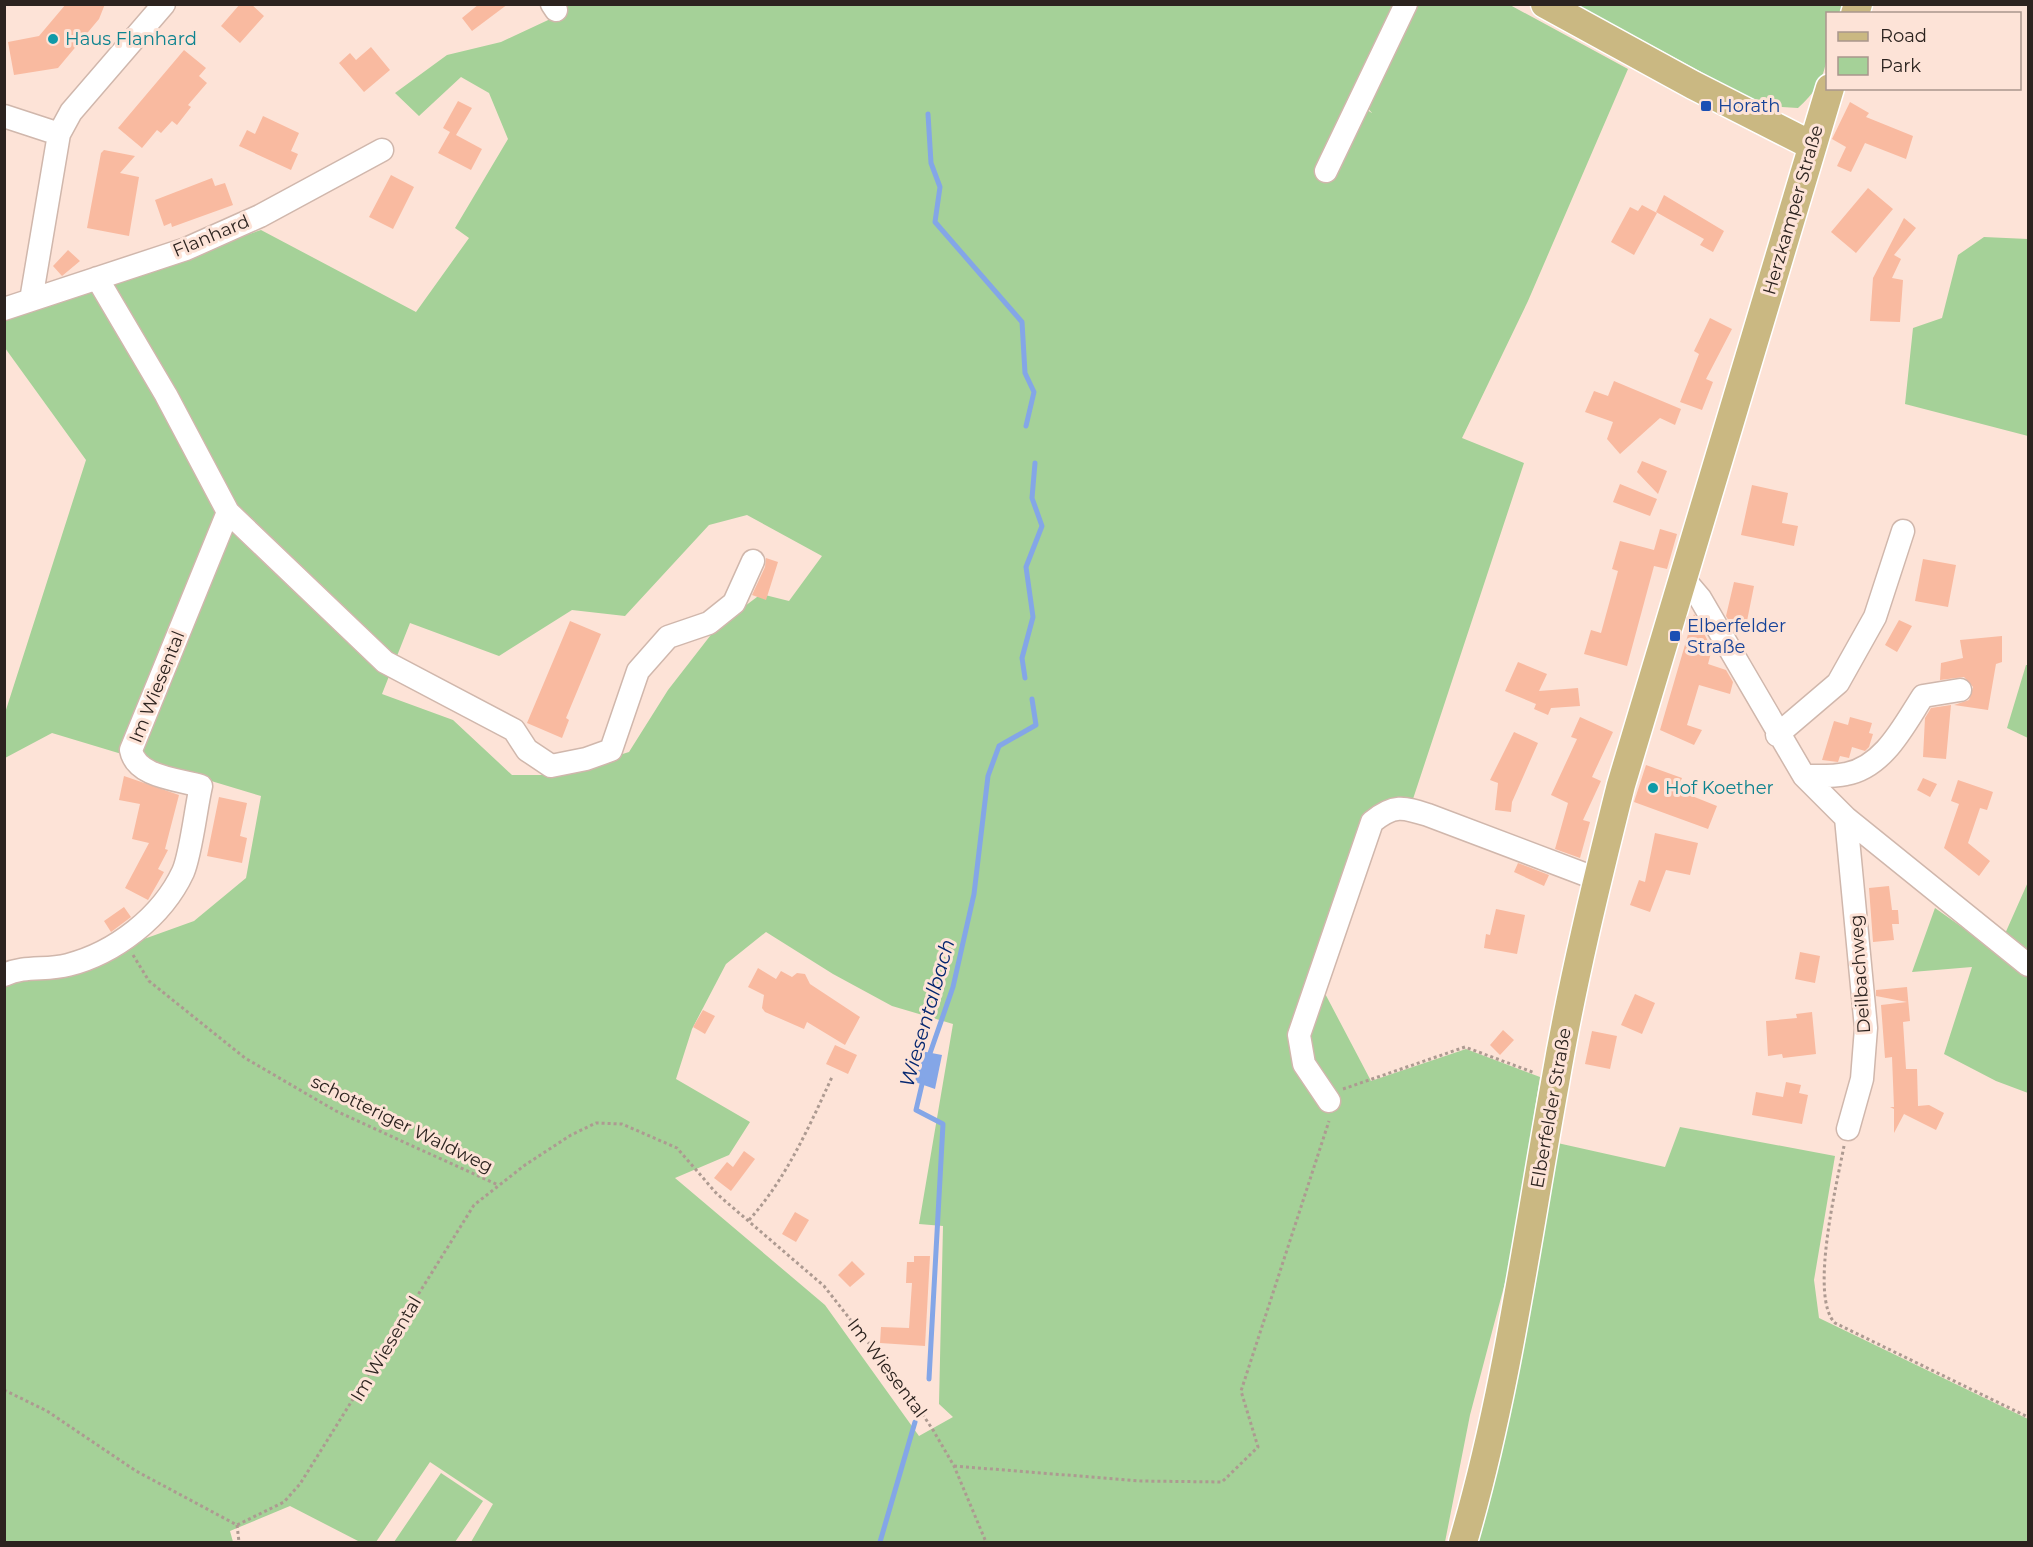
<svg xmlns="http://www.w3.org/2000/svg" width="2033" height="1547" viewBox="0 0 2033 1547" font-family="Montserrat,sans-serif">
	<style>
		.green { fill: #a5d198; fill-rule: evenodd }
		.water { fill: #84a6e7 }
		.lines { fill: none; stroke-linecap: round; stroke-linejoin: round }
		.stream { stroke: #84a6e7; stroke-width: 5 }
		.building { fill: #f9baa0 }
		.minor-casing { stroke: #d0b7ac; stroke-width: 25 }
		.major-casing { stroke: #fff; stroke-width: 31 }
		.path { stroke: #ad9a91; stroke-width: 3; stroke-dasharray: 3 3; stroke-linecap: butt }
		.minor { stroke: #fff; stroke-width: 22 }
		.major { stroke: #cab882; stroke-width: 28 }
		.culture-dot { fill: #0f9aa8; stroke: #fde3d7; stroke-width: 2 }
		.transit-dot { fill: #1a4fb4; stroke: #fde3d7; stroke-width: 2 }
		.labels { text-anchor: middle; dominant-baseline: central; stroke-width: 6; stroke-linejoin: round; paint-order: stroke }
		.culture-label { font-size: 18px; fill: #0d838f; stroke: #fde3d7; text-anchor: start }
		.transit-label { font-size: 18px; fill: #164399; stroke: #fde3d7; text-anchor: start }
		.street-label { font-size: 18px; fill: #2c231f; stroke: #fde3d7 }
		.water-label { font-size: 20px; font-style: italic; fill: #052770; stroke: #fde3d7 }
	</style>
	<rect width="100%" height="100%" fill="#fde3d7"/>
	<path class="green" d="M 555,5 L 1396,5 L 1350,100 L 1372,113 L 1367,107 L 1416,5 L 1510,5 L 1628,69 L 1528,301 L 1462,438 L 1524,463 L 1412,802 L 1377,825 L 1320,984 L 1371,1081 L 1466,1049 L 1540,1077 L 1511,1260 L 1470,1415 L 1445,1542 L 471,1542 L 493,1504 L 430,1462 L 376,1542 L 360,1542 L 290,1506 L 230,1531 L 233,1542 L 5,1542 L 5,985 L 47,974 L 96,968 L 144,939 L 194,921 L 246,878 L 261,796 L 52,733 L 5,758 L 5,713 L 86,460 L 5,348 L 4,317 L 261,230 L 416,312 L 469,238 L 455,228 L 508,139 L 489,93 L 461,77 L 419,116 L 395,93 L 447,55 L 501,42 L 561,14 ZM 747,515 L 822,556 L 789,601 L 761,594 L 717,627 L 668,690 L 629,752 L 555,775 L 512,775 L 453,720 L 382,694 L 410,623 L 499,656 L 572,610 L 625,616 L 709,525 ZM 766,932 L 833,974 L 892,1006 L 953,1024 L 919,1224 L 943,1226 L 939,1404 L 953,1417 L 919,1436 L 825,1305 L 675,1178 L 729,1155 L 750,1122 L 676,1079 L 692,1029 L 726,964 Z
		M 1577,5 L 1846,5 L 1843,13 L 1828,14 C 1827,56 1832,78 1798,108 L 1764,106 Z
		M 1984,237 L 2028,239 L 2028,436 L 1905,404 L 1913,328 L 1942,318 L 1958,255 Z
		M 2026,665 L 2028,665 L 2028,738 L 2007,728 Z
		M 2028,882 L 2028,950 L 2004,936 Z
		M 1935,908 L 2028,974 L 2028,1093 L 1996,1081 L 1944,1054 L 1972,967 L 1912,972 Z
		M 1680,1127 L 1835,1156 L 1814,1280 L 1819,1318 L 2028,1419 L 2028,1542 L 1472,1542 L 1553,1142 L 1665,1167 Z
		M 441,1473 L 483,1501 L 455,1542 L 394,1542 Z"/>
	<path class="water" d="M 921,1051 L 942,1055 L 935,1089 L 915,1082 Z"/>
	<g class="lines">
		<path class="stream" d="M 928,114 L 931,163 L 940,187 L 935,222 L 1022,322 L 1025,373 L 1034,392 L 1026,426
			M 1025,678 L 1022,658 L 1033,617 L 1026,567 L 1042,526 L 1032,498 L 1035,463
			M 928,1059 L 953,987 L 974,894 L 988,776 L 999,746 L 1036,725 L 1032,699
			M 923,1080 L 916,1110 L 943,1124 L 929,1379
			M 880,1542 L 915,1422"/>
	</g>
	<path class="building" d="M 66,4 L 105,4 L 99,19 L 58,68 L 14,75 L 8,42 L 39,36 Z
		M 240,4 L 251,4 L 264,16 L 240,43 L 221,26 Z
		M 479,4 L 508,4 L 472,31 L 462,18 Z
		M 371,47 L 390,70 L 364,92 L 339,63 L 350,53 L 356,60 Z
		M 184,50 L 206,68 L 199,76 L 207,83 L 188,105 L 191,107 L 177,125 L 172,121 L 161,133 L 157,130 L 142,148 L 118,128 Z
		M 458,101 L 472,108 L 456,135 L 482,149 L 471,170 L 438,153 L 450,132 L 443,128 Z
		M 1850,102 L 1869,113 L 1866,117 L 1913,136 L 1906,159 L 1865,143 L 1851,172 L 1837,166 L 1846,147 L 1832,139 Z
		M 263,116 L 299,133 L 291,151 L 298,154 L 291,170 L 239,146 L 247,130 L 255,134 Z
		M 104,150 L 135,156 L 120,173 L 139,177 L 129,236 L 87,228 L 101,153 Z
		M 391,175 L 414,187 L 393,229 L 369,217 Z
		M 212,178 L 215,186 L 225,183 L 233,205 L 172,227 L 171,223 L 164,226 L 155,200 Z
		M 1868,188 L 1893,209 L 1856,253 L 1831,232 Z
		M 1664,195 L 1724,231 L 1713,252 L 1700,245 L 1704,239 L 1656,212 Z
		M 1642,205 L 1657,213 L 1634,255 L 1611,242 L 1630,207 L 1638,211 Z
		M 1904,218 L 1916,228 L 1894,255 L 1901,259 L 1892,278 L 1903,280 L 1900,322 L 1870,321 L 1873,278 Z
		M 68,250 L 80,261 L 62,276 L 53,266 Z
		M 1710,318 L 1732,329 L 1706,379 L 1713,382 L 1702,410 L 1680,402 L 1699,354 L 1694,351 Z
		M 1614,381 L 1681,409 L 1675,425 L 1660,418 L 1620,454 L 1607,439 L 1613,422 L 1585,412 L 1594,391 L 1608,396 Z
		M 1642,461 L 1667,471 L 1658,494 L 1637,472 Z
		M 1620,484 L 1657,499 L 1650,516 L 1613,502 Z
		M 1752,485 L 1788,493 L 1782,523 L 1798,526 L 1794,546 L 1741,535 Z
		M 1660,529 L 1677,534 L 1667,569 L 1654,566 L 1627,666 L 1584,654 L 1591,630 L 1601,633 L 1618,571 L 1612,569 L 1620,541 L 1654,550 Z
		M 766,558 L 778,562 L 766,600 L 752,595 L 765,567 Z
		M 1923,559 L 1956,565 L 1948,607 L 1915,601 Z
		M 1734,582 L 1754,586 L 1745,631 L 1735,631 L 1726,616 Z
		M 1694,614 L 1712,649 L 1708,664 L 1726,670 L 1733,682 L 1730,694 L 1699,685 L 1687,725 L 1702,730 L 1694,745 L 1660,730 Z
		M 1899,620 L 1912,626 L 1897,652 L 1885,645 Z
		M 570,621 L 601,634 L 566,718 L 569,720 L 562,738 L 527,723 Z
		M 2002,636 L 2002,662 L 1996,664 L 1988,710 L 1954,705 L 1969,700 L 1973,687 L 1964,677 L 1940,680 L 1941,663 L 1963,658 L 1960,640 Z
		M 1518,662 L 1547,674 L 1539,691 L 1578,688 L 1580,706 L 1551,708 L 1548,715 L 1534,709 L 1536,704 L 1505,691 Z
		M 1951,705 L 1946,759 L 1923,757 L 1925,718 L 1931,708 Z
		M 1580,717 L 1613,732 L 1592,777 L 1601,781 L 1583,820 L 1590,822 L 1580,858 L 1555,849 L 1568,803 L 1551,795 L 1577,739 L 1571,737 Z
		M 1850,717 L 1872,723 L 1869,733 L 1873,734 L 1869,747 L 1865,751 L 1852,747 L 1849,758 L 1840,756 L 1838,762 L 1822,760 L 1834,721 L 1848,725 Z
		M 1514,732 L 1538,743 L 1512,802 L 1511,812 L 1495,810 L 1498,783 L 1490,780 Z
		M 1646,765 L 1682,778 L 1677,790 L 1717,806 L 1708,829 L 1634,802 Z
		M 124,776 L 179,795 L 165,849 L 168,850 L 158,869 L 164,872 L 148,900 L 125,888 L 149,843 L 132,839 L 140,804 L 119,800 Z
		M 1923,778 L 1937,784 L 1930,797 L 1917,790 Z
		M 1958,780 L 1993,792 L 1987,810 L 1980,808 L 1968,843 L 1990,861 L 1979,876 L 1944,848 L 1959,804 L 1951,801 Z
		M 219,797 L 247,803 L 240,836 L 247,838 L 242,863 L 207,856 Z
		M 1655,833 L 1698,843 L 1690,875 L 1666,870 L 1650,912 L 1630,905 L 1639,880 L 1645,882 Z
		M 1518,863 L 1549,875 L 1544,886 L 1514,872 Z
		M 1889,886 L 1892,910 L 1898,910 L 1899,924 L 1892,924 L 1894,940 L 1873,942 L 1869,888 Z
		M 124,907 L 131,917 L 111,932 L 104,921 Z
		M 1496,909 L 1525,915 L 1517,954 L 1484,948 L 1486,934 L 1490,935 Z
		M 1800,952 L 1820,956 L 1815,983 L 1795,979 Z
		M 758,968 L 776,979 L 781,971 L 792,977 L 797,973 L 805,974 L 810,984 L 860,1017 L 845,1045 L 807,1022 L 804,1029 L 765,1012 L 762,1008 L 764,995 L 748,987 Z
		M 1907,987 L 1910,1021 L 1903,1022 L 1906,1069 L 1917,1069 L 1918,1106 L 1929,1105 L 1944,1113 L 1936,1130 L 1904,1114 L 1894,1133 L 1894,1109 L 1890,1107 L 1894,1107 L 1892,1057 L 1885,1058 L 1881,1005 L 1907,1002 L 1876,996 L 1876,990 Z
		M 1635,994 L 1655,1003 L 1642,1034 L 1621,1025 Z
		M 703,1010 L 715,1016 L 705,1034 L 693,1027 Z
		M 1812,1012 L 1816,1054 L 1783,1058 L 1782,1054 L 1768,1056 L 1766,1021 L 1797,1018 L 1796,1014 Z
		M 1503,1030 L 1514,1040 L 1500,1055 L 1490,1045 Z
		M 1592,1031 L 1617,1036 L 1610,1069 L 1585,1064 Z
		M 835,1045 L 857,1055 L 848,1074 L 826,1064 Z
		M 1786,1082 L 1801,1085 L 1799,1093 L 1808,1095 L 1802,1124 L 1752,1115 L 1756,1092 L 1783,1097 Z
		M 744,1151 L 755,1159 L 731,1191 L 714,1178 L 727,1162 L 733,1167 Z
		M 795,1212 L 809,1220 L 796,1242 L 782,1234 Z
		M 914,1256 L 930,1256 L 925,1346 L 880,1343 L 881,1327 L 909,1328 L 912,1283 L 906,1283 L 907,1262 L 914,1262 Z
		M 852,1261 L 865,1274 L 850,1287 L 838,1275 Z"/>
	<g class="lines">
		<defs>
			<path id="minor" d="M 552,4 L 556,10
				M 4,116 L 59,134
				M 1326,171 L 1406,4
				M 31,300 L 59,134 L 71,112 L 164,4
				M 4,309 L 186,249 L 260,216 L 382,150
				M 228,512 L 385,662 L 514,730 L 527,750 L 551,766 L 586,759 L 611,750 L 638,671 L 668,637 L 709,623 L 734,603 L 753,561
				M 1683,578 L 1700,598 L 1804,776 L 1846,818 L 2028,965
				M 1777,735 L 1838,683 L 1875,617 L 1903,531
				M 1804,776 C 1817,776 1833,777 1846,774 C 1884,767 1904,725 1923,696 L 1960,690
				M 1846,818 L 1866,1028 L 1862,1079 L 1848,1129
				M 4,975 C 25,965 46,971 68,965 C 115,953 162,917 183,872 C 191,854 196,807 201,786 C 177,779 136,777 131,750 L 228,512 L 166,395 L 97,278
				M 1329,1101 L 1304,1064 L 1299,1035 L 1372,822 C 1394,804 1403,807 1428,815 L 1597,879"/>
			<path id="major" d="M 1545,4 L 1693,85 L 1811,145
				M 1855,14 L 1858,4
				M 1463,1542 C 1507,1393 1527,1236 1555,1083 C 1572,983 1596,884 1621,785 L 1830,88"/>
		</defs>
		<use href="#minor" class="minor-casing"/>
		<use href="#major" class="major-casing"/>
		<path class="path" d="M 133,955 L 149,981 L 245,1058 L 336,1111 L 498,1185
			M 1343,1089 L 1465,1047 L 1535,1073
			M 1844,1146 C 1837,1183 1809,1297 1835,1323 L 2028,1417
			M 749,1220 C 786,1179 809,1127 832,1077
			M 4,1390 L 47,1411 L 136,1471 L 237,1525 L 284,1502 L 300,1484 L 474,1205 L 525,1165 L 571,1135 L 596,1123 L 622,1124 L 677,1148 L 717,1194 L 824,1286 L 911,1397 L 933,1430 L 954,1466 L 986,1542
			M 954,1466 L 1141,1481 L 1222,1482 L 1258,1447 L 1241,1391 L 1329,1121
			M 237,1525 L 239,1542"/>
		<use href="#minor" class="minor"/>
		<use href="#major" class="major"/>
	</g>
	<g class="culture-dot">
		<circle cx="53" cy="39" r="6"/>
		<circle cx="1653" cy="788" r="6"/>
	</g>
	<g class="transit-dot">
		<rect x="1700" y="100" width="12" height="12" rx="3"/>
		<rect x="1669" y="630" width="12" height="12" rx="3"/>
	</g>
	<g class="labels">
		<g class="culture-label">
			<text x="65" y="39">Haus Flanhard</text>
			<text x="1665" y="788">Hof Koether</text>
		</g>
		<g class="transit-label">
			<text x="1718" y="106">Horath</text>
			<text x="1687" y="626">Elberfelder<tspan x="1687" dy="21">Straße</tspan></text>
		</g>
		<g class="street-label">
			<text transform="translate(1793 210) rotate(-74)">Herzkamper Straße</text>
			<text transform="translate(211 236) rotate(-23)">Flanhard</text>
			<text transform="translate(157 687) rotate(-68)">Im Wiesental</text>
			<text transform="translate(1860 974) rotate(-94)">Deilbachweg</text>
			<text transform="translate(1551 1108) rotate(-80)">Elberfelder Straße</text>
			<text transform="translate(402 1124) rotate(26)">schotteriger Waldweg</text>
			<text transform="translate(386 1349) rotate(-59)">Im Wiesental</text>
			<text transform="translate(887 1368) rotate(53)">Im Wiesental</text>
		</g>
		<g class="water-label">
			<text transform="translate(927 1013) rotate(-74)">Wiesentalbach</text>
		</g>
	</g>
	<rect width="2033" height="1547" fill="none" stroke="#2c231f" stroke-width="12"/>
	<rect x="1826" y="12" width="195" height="78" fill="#fde3d7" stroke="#a9968d" stroke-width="1.5"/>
	<rect x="1838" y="32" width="30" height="9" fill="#cab882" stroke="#a9968d" stroke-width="1.5"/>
	<text x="1880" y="42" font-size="18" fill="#2c231f">Road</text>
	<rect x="1838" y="57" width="30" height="18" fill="#a5d198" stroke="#a9968d" stroke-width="1.5"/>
	<text x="1880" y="72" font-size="18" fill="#2c231f">Park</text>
</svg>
